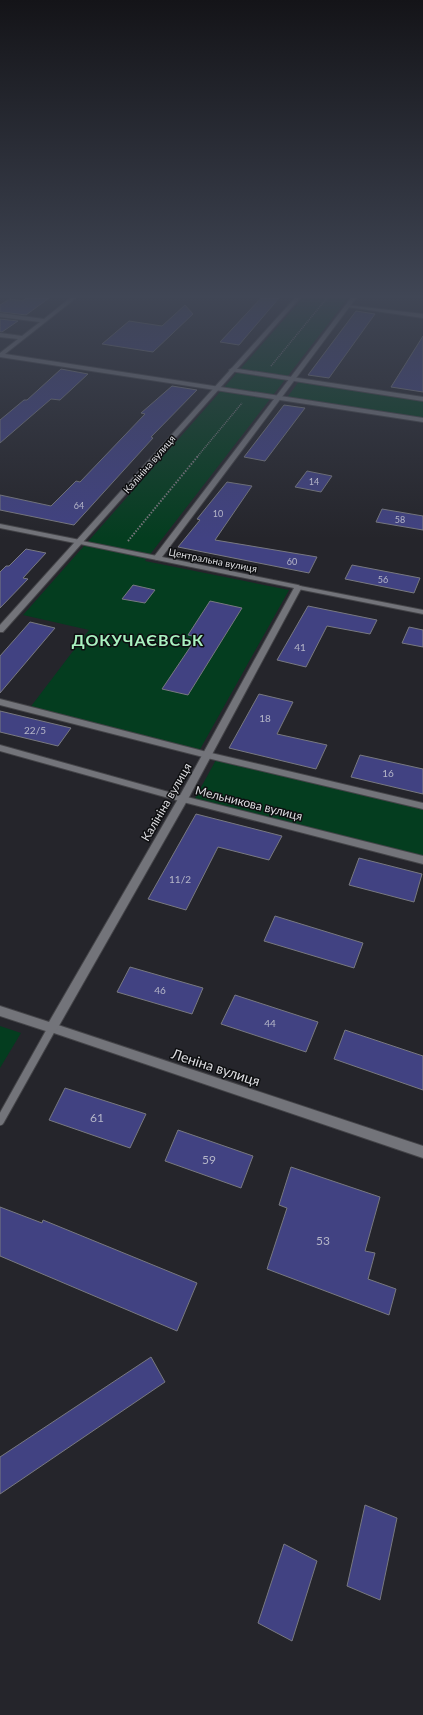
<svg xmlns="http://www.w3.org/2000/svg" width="423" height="1715" viewBox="0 0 423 1715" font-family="Lato,sans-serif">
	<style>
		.green { fill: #043d1f }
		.building { fill: #414282; stroke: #787980 }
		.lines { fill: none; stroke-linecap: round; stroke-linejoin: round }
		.service-casing { stroke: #444448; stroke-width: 10 }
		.minor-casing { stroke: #444448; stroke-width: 2 }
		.tertiary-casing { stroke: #444448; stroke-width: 2 }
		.secondary-casing { stroke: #444448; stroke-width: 2 }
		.path-far1 { stroke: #78787d; stroke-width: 1.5; stroke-dasharray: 1 1; stroke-linecap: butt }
		.path { stroke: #78787d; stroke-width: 2; stroke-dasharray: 1.5 1.5; stroke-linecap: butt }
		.service { stroke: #73747a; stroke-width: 8 }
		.minor { fill: #73747a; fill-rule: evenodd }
		.tertiary { fill: #73747a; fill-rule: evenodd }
		.secondary { fill: #73747a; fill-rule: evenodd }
		.labels { text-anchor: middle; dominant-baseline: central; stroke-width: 3; stroke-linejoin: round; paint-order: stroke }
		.far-number-label { font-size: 9px; fill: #b5b6c8 }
		.far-street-label { font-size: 10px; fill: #dcdce0; stroke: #0e0f11 }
		.number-label { font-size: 10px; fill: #b5b6c8 }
		.street-label { font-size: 12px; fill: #dcdce0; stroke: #0e0f11 }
		.near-number-label { font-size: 12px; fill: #b5b6c8 }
		.near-street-label { font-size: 14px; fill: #dcdce0; stroke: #0e0f11 }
		.district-label { font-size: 16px; font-weight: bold; letter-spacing: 1px; fill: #a9f2c0; stroke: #0e0f11 }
	</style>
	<rect width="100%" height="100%" fill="#25252b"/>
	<path class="green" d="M 303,298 L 348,298 L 145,561 L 289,590 L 198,753 L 29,709 L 89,630 L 23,615 Z
		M 300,380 L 423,399 L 423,420 L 286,399 Z
		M 217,758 L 423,806 L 423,860 L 193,802 Z
		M 0,1026 L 21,1033 L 0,1068 Z"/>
	<path class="building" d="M 26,298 L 49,298 L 26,315 L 0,312 L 0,305 L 10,299 L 23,301 Z
		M 261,298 L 279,298 L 239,345 L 220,342 Z
		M 185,305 L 193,314 L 153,352 L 102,344 L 129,321 L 162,326 Z
		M 356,311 L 375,314 L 329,378 L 308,375 Z
		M 0,319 L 18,321 L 2,332 L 0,332 Z
		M 423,336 L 423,392 L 391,387 Z
		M 61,369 L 88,374 L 60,400 L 51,399 L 0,443 L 0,420 L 24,400 L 27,400 Z
		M 172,386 L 197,390 L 151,437 L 153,438 L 74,525 L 0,510 L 0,495 L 51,506 L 76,481 L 80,482 L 145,414 L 141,413 Z
		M 284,405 L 305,408 L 265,461 L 244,457 Z
		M 307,471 L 332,476 L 321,492 L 295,487 Z
		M 227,482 L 252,486 L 215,540 L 317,557 L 309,573 L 178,547 L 200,520 L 197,519 Z
		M 382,509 L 423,516 L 423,530 L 376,522 Z
		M 26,549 L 46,553 L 23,578 L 28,579 L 0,608 L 0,572 L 6,566 L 9,566 Z
		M 352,565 L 420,578 L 414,593 L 345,579 Z
		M 133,585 L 155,590 L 145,603 L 122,599 Z
		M 210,601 L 242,608 L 188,695 L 162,689 L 197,637 L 188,635 Z
		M 308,606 L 377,620 L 370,634 L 327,626 L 306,667 L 277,660 Z
		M 30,622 L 55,628 L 0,693 L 0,656 Z
		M 409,627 L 423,630 L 423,647 L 402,643 Z
		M 259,694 L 293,702 L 277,734 L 327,745 L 316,769 L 229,748 Z
		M 0,711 L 71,728 L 58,746 L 0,732 Z
		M 360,755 L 423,769 L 423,794 L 351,777 Z
		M 196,814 L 282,836 L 269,860 L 218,847 L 186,910 L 148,899 Z
		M 359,858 L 422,874 L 414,902 L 349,885 Z
		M 275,916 L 363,943 L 354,968 L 264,941 Z
		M 130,967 L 203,988 L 192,1014 L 117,992 Z
		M 235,995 L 318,1022 L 306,1052 L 221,1024 Z
		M 345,1030 L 423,1056 L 423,1090 L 334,1059 Z
		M 65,1088 L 146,1114 L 130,1148 L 49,1120 Z
		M 178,1130 L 253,1156 L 241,1188 L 165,1161 Z
		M 291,1167 L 380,1197 L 365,1251 L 375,1253 L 368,1279 L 396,1289 L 389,1315 L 267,1269 L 287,1208 L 279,1205 Z
		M 0,1207 L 42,1223 L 43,1220 L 197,1283 L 177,1331 L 0,1256 Z
		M 151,1357 L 165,1382 L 0,1494 L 0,1457 Z
		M 365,1505 L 397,1518 L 380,1600 L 347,1586 Z
		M 284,1544 L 317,1561 L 292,1641 L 258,1623 Z"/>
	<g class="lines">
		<defs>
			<path id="service" d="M 0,1121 L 52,1028"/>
			<path id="minor" d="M 70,298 L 76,298 L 5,354 L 423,418 L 423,422 L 0,357 L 0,353 L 18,339 L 0,337 L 0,333 L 22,336 L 40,322 L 0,317 L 0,313 L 44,319 Z
				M 346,305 L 423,314 L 423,318 L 348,307 Z
				M 232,368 L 423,397 L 423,401 L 230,371 L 229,370 Z
				M 0,524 L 80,540 L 84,542 L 80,544 L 0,528 Z
				M 295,585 L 423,610 L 423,614 L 298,589 L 295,589 Z
				M 0,699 L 207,752 L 423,803 L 423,809 L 207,758 L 0,705 Z
				M 0,745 L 183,796 L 423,856 L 423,864 L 183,802 L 0,751 Z"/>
			<path id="tertiary" d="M 77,540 L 157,556 L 161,558 L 157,560 L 80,544 L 77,544 Z
				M 52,1023 L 423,1146 L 423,1158 L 48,1031 L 46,1028 L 48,1025 Z"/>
			<path id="secondary" d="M 295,298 L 300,298 L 3,632 L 0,632 L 0,625 Z
				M 351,298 L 356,298 L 162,557 L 298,585 L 302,587 L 188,799 L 56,1031 L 52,1033 L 0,1016 L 0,1006 L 49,1022 L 178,799 L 294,588 L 157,560 L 153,558 Z"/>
		</defs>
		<use href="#service" class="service-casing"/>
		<use href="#minor" class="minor-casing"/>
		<use href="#tertiary" class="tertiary-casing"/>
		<use href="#secondary" class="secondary-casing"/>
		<path class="path-far1" d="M 271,366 L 327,298
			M 197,457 L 242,403"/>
		<path class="path" d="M 128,541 L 198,456"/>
		<use href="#service" class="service"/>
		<use href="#minor" class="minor"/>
		<use href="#tertiary" class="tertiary"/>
		<use href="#secondary" class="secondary"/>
	</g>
	<linearGradient id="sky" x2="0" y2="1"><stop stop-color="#141418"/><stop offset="0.55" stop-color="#404655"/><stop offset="1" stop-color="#404655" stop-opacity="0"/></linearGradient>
	<rect width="423" height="539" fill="url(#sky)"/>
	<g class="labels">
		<g class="far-number-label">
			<text x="314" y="481">14</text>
			<text x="79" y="505">64</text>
			<text x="218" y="513">10</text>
			<text x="400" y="519">58</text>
			<text x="292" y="561">60</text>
			<text x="383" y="579">56</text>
		</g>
		<g class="far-street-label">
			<text transform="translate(149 464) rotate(-49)">Калініна вулиця</text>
			<text transform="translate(213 560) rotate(11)">Центральна вулиця</text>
		</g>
		<g class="number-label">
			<text x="300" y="647">41</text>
			<text x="265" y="718">18</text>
			<text x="35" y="730">22/5</text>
			<text x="388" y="773">16</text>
			<text x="180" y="879">11/2</text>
			<text x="160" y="990">46</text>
			<text x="270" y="1023">44</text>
		</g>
		<g class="street-label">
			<text transform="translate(166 802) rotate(-60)">Калініна вулиця</text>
			<text transform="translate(249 803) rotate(14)">Мельникова вулиця</text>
		</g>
		<g class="near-number-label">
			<text x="97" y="1117">61</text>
			<text x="209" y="1159">59</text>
			<text x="323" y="1240">53</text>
		</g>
		<g class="near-street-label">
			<text transform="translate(216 1067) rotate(18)">Леніна вулиця</text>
		</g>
		<g class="district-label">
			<text x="138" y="639">ДОКУЧАЄВСЬК</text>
		</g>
	</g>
</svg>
